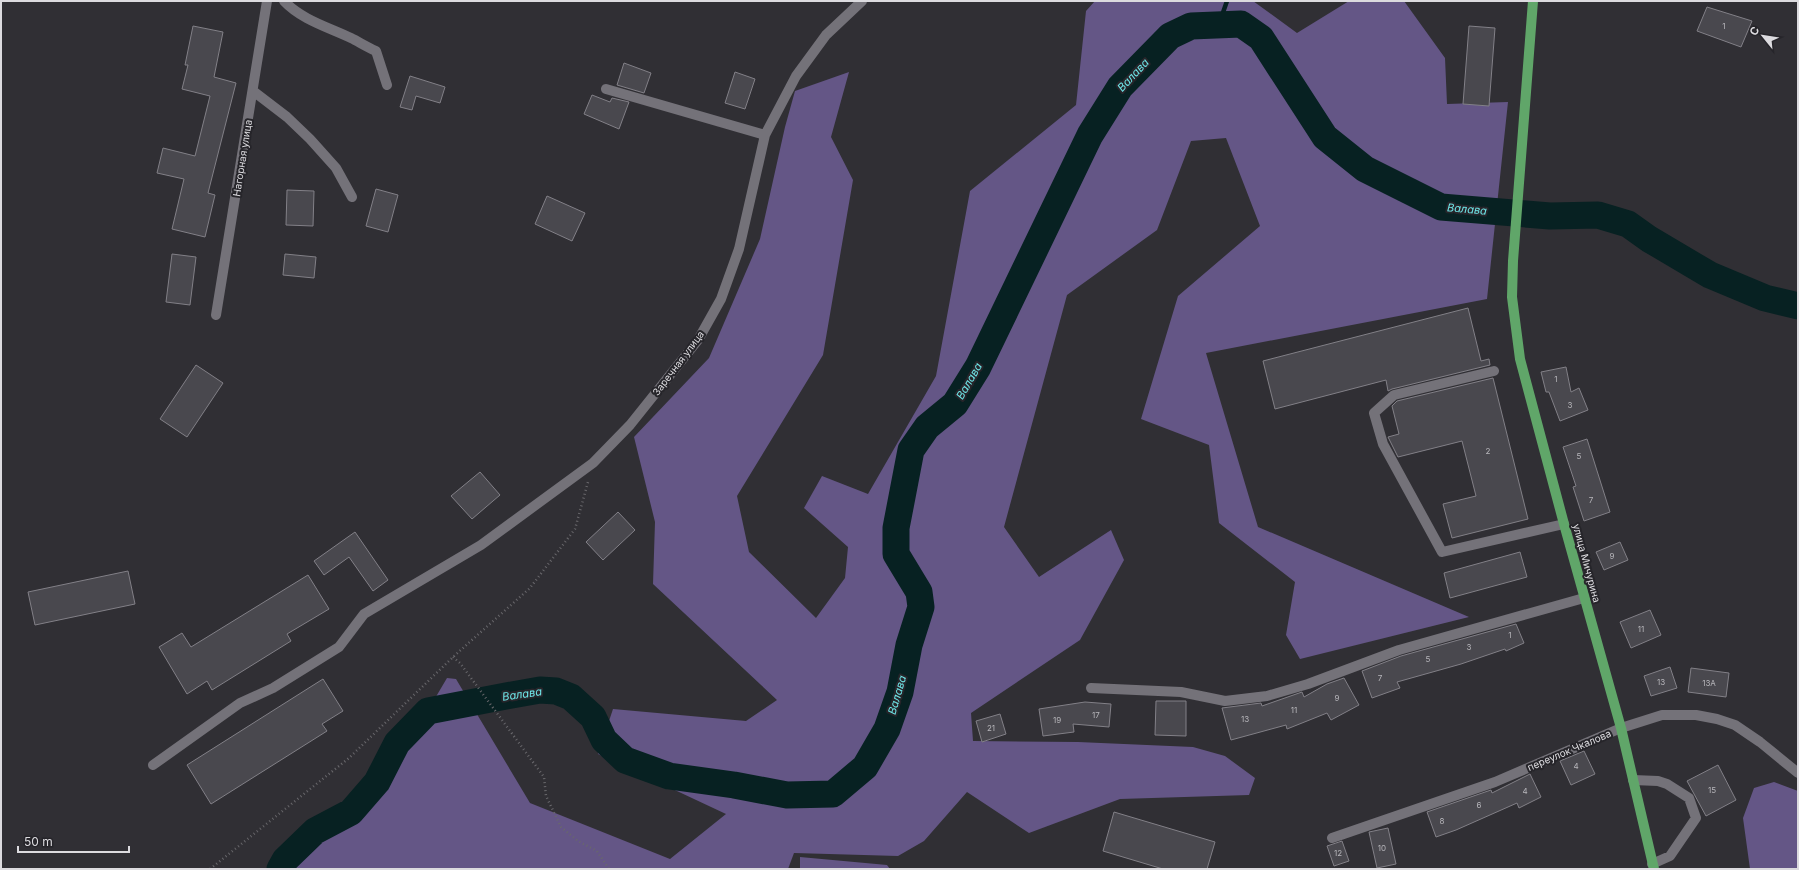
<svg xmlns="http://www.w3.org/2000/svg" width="1799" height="870" viewBox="0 0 1799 870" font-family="Inter,sans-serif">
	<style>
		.forest { fill: #645686 }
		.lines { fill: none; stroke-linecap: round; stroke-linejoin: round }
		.stream { stroke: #072122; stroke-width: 4.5 }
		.river { stroke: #072122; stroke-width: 27 }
		.building { fill: #49484e; stroke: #828087 }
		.path { stroke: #69686c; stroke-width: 2.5; stroke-dasharray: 1 3; stroke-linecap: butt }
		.minor { stroke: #747279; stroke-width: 10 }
		.major { stroke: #60a669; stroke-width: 10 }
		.labels { text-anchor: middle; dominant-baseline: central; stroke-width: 4; stroke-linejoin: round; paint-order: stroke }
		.number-label { font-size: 8px; fill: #b7b6bb }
		.street-label { font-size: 10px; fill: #dcdbdf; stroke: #26252a }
		.water-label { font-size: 11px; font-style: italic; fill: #6fe8ea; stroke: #26252a }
	</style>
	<rect width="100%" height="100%" fill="#302f34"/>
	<path class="forest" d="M 1095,1 L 1253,1 L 1297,33 L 1349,1 L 1404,1 L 1445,58 L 1447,104 L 1508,102 L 1487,299 L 1206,353 L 1258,527 L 1469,617 L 1300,659 L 1286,635 L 1295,582 L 1219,523 L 1209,445 L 1141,419 L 1178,296 L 1260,226 L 1226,138 L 1191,141 L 1157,230 L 1067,295 L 1004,527 L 1039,577 L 1111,530 L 1124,560 L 1080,640 L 971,713 L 973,741 L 1078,742 L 1193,747 L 1225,756 L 1255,778 L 1249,795 L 1120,799 L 1029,833 L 967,792 L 924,841 L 898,856 L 794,853 L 788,869 L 292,869 L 308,847 L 368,812 L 447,678 L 456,679 L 530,803 L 670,859 L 726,814 L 598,754 L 613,709 L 746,721 L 777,700 L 653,584 L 655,522 L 634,437 L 709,358 L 760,239 L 785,127 L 795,91 L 849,72 L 831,137 L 853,180 L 823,355 L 737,496 L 749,552 L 816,618 L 845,578 L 848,547 L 804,508 L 822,476 L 868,494 L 936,376 L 970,191 L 1076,105 L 1086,11 Z
		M 1774,782 L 1798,791 L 1798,869 L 1750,869 L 1743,818 L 1754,788 Z
		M 800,857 L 887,865 L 890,869 L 800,869 Z"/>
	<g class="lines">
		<path class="stream" d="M 1219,24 L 1227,1"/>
		<path class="river" d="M 280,869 L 285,860 L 315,831 L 351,812 L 377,782 L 397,743 L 428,711 L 506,696 L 540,690 L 556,691 L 571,697 L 593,717 L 604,740 L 625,760 L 669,776 L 734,785 L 787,795 L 833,794 L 865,767 L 887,729 L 900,692 L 909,645 L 921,607 L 919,592 L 896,554 L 896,528 L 911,450 L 927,427 L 955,404 L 978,367 L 1090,135 L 1120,87 L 1170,36 L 1191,26 L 1241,24 L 1261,38 L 1325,137 L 1365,169 L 1441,207 L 1550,216 L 1598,215 L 1628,224 L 1649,239 L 1710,275 L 1765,298 L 1798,306"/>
	</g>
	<path class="building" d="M 1707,7 L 1752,21 L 1741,47 L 1697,31 Z
		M 193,26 L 223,32 L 214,77 L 236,83 L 208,193 L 215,195 L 205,237 L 172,229 L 184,179 L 157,173 L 163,148 L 195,156 L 210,96 L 182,89 L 188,65 L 185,65 Z
		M 1469,26 L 1495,28 L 1489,106 L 1463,104 Z
		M 624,63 L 651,73 L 644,93 L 617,85 Z
		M 735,72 L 755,79 L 745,109 L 725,103 Z
		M 410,76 L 445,87 L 440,103 L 416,96 L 412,110 L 400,107 Z
		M 592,95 L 610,102 L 612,98 L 629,102 L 619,129 L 584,114 Z
		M 376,189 L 398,195 L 388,232 L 366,226 Z
		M 287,190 L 314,191 L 313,226 L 286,225 Z
		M 547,196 L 585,213 L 572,241 L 535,224 Z
		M 172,254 L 196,257 L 190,305 L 166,302 Z
		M 285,254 L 316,257 L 314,278 L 283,275 Z
		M 1468,308 L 1481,361 L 1489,359 L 1490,365 L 1392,389 L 1388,391 L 1386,380 L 1275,409 L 1263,361 Z
		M 196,365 L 223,383 L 187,437 L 160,419 Z
		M 1566,367 L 1571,392 L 1579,388 L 1588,410 L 1560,421 L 1549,392 L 1546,392 L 1541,372 Z
		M 1493,378 L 1528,519 L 1452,538 L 1443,504 L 1476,496 L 1462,441 L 1398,457 L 1388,437 L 1399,434 L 1392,406 L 1397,401 Z
		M 1587,439 L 1610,512 L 1584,521 L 1573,487 L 1576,486 L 1563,447 Z
		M 480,472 L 500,495 L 472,519 L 451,496 Z
		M 618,512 L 635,530 L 603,560 L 586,542 Z
		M 355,532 L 388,580 L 373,591 L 349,557 L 324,575 L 314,561 Z
		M 1620,542 L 1628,560 L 1604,570 L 1596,552 Z
		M 1520,552 L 1527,577 L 1450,598 L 1444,573 Z
		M 128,571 L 135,604 L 35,625 L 28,592 Z
		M 308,575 L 329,609 L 287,634 L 291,641 L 212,690 L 207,681 L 187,694 L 159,647 L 182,633 L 191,647 Z
		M 1650,610 L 1661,635 L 1631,648 L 1620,622 Z
		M 1516,624 L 1524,643 L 1506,651 L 1505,649 L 1461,664 L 1397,682 L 1400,688 L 1372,698 L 1362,671 L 1401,656 Z
		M 1670,667 L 1677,688 L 1651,696 L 1644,676 Z
		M 1691,668 L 1729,673 L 1726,697 L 1688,692 Z
		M 1344,678 L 1359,705 L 1331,720 L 1327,713 L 1287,729 L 1286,725 L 1231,740 L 1222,708 L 1261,703 L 1262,706 L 1302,692 L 1304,697 L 1327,684 Z
		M 323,679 L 343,711 L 322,724 L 327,731 L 211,804 L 187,765 Z
		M 1156,701 L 1186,701 L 1186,736 L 1155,735 Z
		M 1085,702 L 1111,704 L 1109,727 L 1073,724 L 1074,732 L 1043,736 L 1039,709 Z
		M 1000,714 L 1006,734 L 982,742 L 976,721 Z
		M 1584,751 L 1595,774 L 1571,785 L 1560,761 Z
		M 1718,765 L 1736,800 L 1706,816 L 1687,781 Z
		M 1530,774 L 1541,797 L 1519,808 L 1517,803 L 1456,830 L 1436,837 L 1427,812 L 1491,790 L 1492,793 Z
		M 1114,812 L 1215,842 L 1207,869 L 1163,869 L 1103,851 Z
		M 1388,828 L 1396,864 L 1377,868 L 1369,832 Z
		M 1342,841 L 1349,861 L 1334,866 L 1327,846 Z"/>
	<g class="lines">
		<path class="path" d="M 453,657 L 460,663 L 544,777 L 546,796 L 561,827 L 578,841 L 597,851 L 609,869
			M 210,869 L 349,758 L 453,657 L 530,588 L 575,529 L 588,482"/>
		<path class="minor" d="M 284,1 C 302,20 328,27 351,38 C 359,42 367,47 376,51 L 387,85
			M 606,89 L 765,135
			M 253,91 L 287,117 L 310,139 L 336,168 L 352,197
			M 216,315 L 267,1
			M 1494,371 L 1394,395 L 1374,413 L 1383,444 L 1442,552 L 1564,524
			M 1091,688 L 1181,692 L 1225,701 L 1267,696 L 1308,684 L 1399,650 L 1584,598
			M 153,765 L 240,703 L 273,688 L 339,647 L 364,614 L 481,545 L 593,463 L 630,425 L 698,340 L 721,299 L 739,249 L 765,135 L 796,76 L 826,35 L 862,1
			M 1633,780 L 1658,781 L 1667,784 L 1689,798 L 1696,818 L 1670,856 L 1652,864
			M 1332,838 L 1495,782 L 1621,728 L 1662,715 L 1696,715 L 1717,719 L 1735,725 L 1760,742 L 1798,773"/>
		<path class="major" d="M 1533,1 L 1513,261 L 1512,297 L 1520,359 L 1564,524 L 1621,728 L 1654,869"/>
	</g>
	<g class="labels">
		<g class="number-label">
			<text x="1724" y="26">1</text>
			<text x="1556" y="379">1</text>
			<text x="1570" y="405">3</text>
			<text x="1488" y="451">2</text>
			<text x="1579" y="456">5</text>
			<text x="1591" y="500">7</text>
			<text x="1612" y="556">9</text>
			<text x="1641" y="629">11</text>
			<text x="1510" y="635">1</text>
			<text x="1469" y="647">3</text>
			<text x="1428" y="659">5</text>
			<text x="1380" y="678">7</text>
			<text x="1661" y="682">13</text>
			<text x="1709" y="683">13А</text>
			<text x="1337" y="698">9</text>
			<text x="1294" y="710">11</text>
			<text x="1096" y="715">17</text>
			<text x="1245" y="719">13</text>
			<text x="1057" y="720">19</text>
			<text x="991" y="728">21</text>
			<text x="1576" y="766">4</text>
			<text x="1712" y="790">15</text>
			<text x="1525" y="791">4</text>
			<text x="1479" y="805">6</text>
			<text x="1442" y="821">8</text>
			<text x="1382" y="848">10</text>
			<text x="1338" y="853">12</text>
		</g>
		<g class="street-label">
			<text transform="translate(242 158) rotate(-81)">Нагорная улица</text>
			<text transform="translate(678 363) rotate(-53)">Заречная улица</text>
			<text transform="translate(1587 563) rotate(75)">улица Мичурина</text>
			<text transform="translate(1569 750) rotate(-23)">переулок Чкалова</text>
		</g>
		<g class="water-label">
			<text transform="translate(1133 75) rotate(-47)">Валава</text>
			<text transform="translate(1467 209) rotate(5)">Валава</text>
			<text transform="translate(969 381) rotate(-60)">Валава</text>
			<text transform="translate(522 694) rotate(-8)">Валава</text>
			<text transform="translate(897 695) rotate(-74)">Валава</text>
		</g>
	</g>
	<rect width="1799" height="870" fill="none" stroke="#dcdbdf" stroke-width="4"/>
	<g transform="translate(1763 36) rotate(300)" stroke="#26252a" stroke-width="3" paint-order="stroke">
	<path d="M0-3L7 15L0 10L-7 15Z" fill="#dcdbdf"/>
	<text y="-6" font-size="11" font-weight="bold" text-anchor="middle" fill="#dcdbdf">С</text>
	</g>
	<path d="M18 846v6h111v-6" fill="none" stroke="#dcdbdf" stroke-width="2"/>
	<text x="24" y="846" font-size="12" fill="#dcdbdf" stroke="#26252a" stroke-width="3" paint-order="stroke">50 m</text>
</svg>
